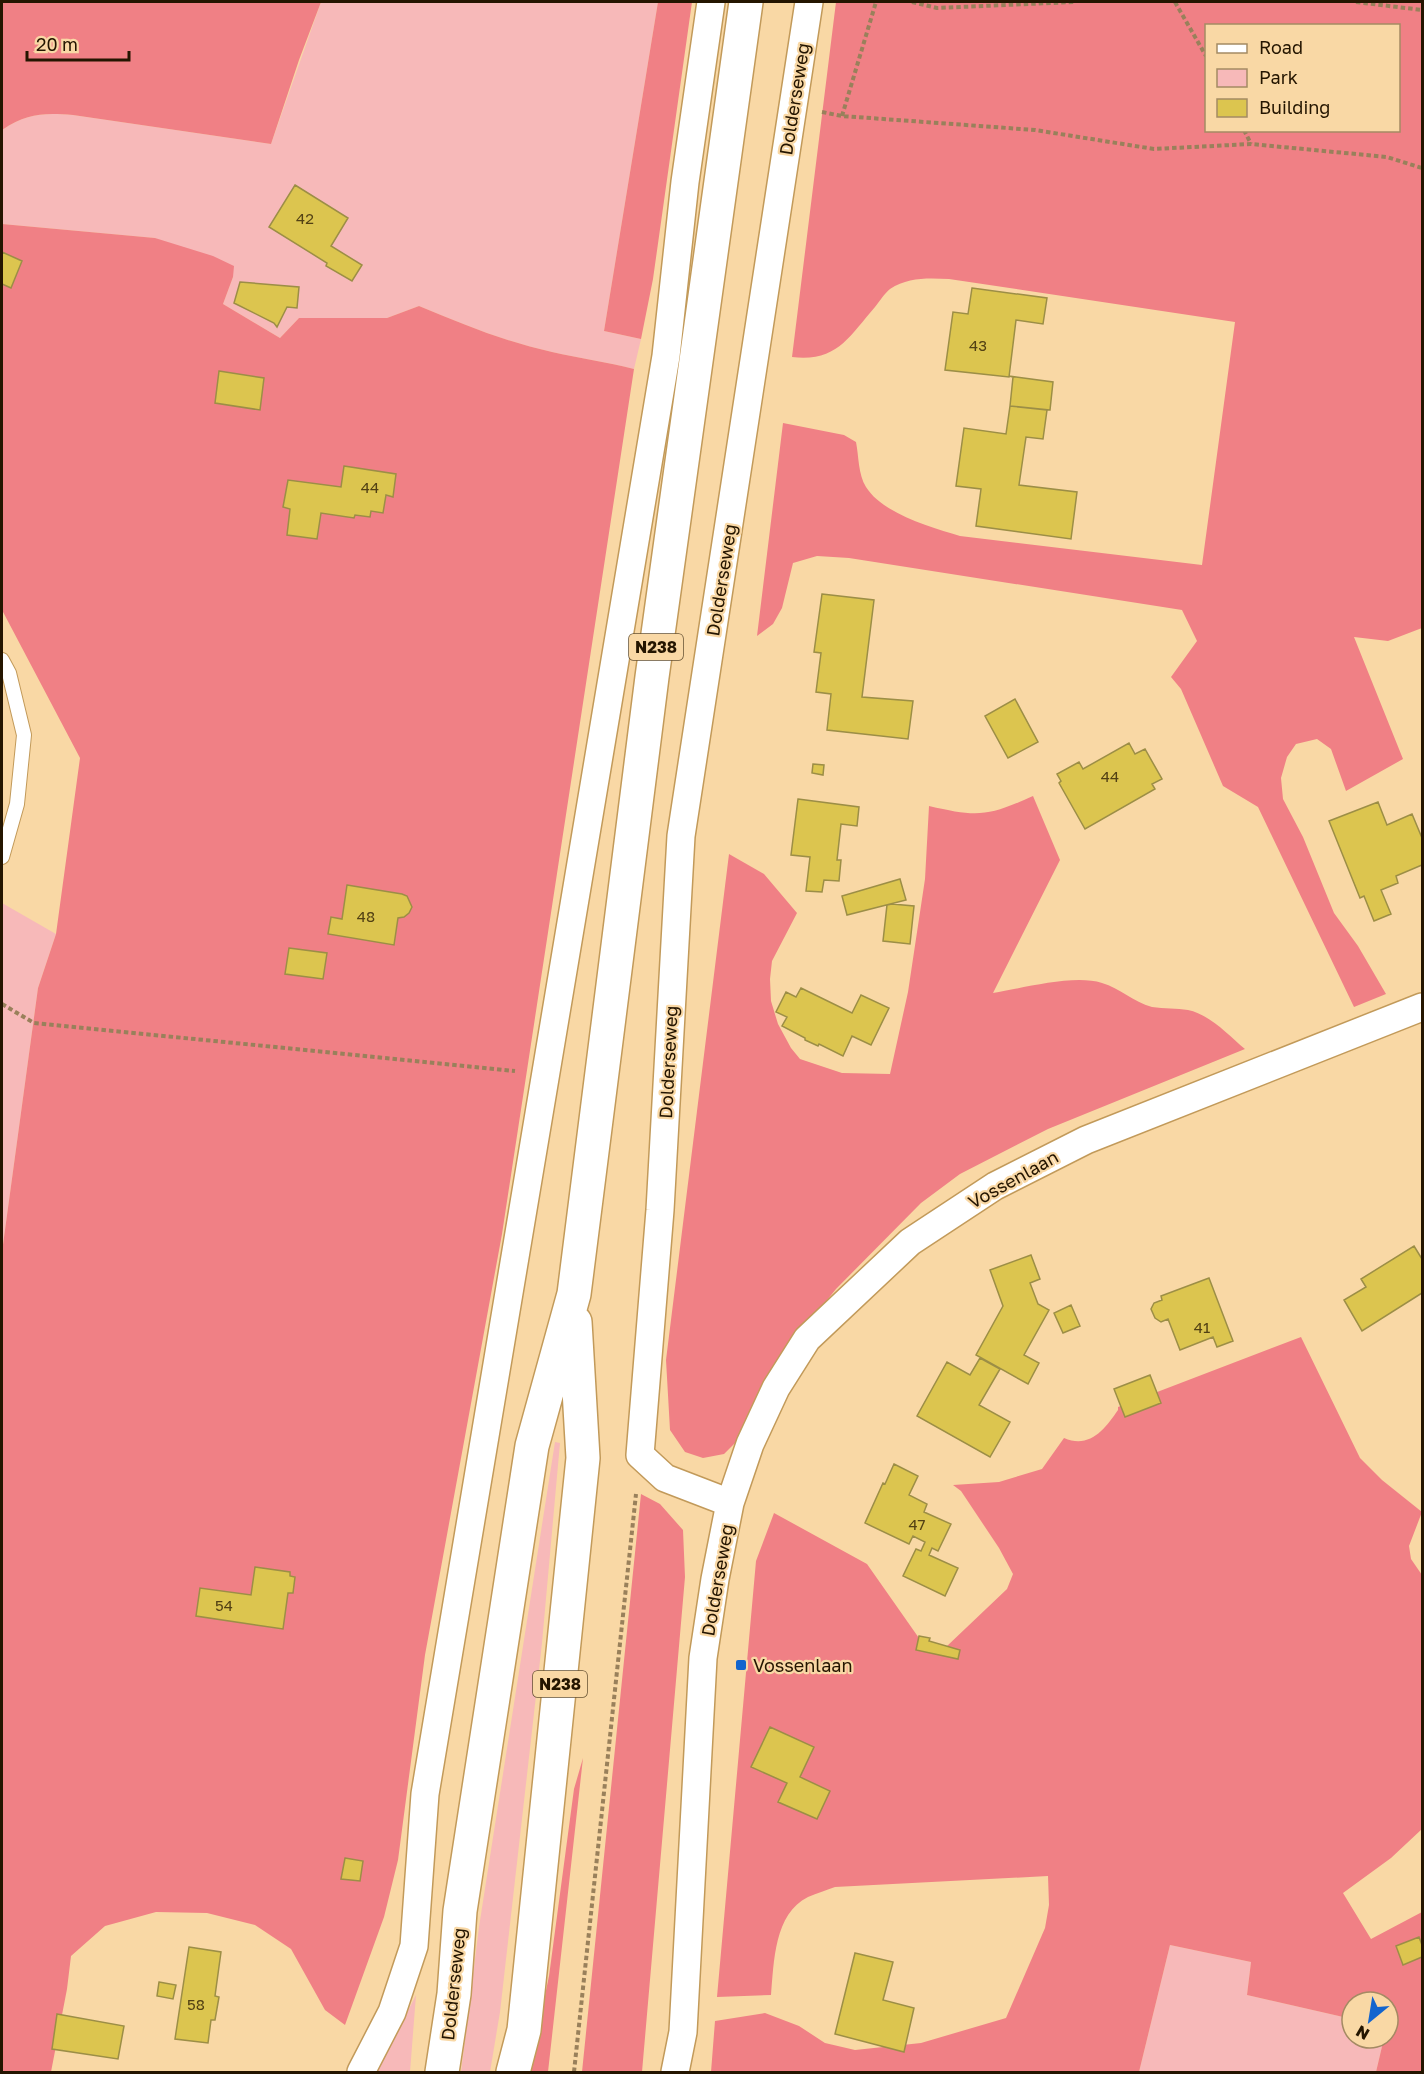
<svg xmlns="http://www.w3.org/2000/svg" width="1424" height="2074" viewBox="0 0 1424 2074" font-family="'Golos Text',sans-serif">
	<style>
		.green { fill: #f7b9b9 }
		.forest { fill: #f08085; fill-rule: evenodd }
		.building { fill: #dcc54f; stroke: #9c8e46; stroke-width: 1.5 }
		.lines { fill: none; stroke-linecap: round; stroke-linejoin: round }
		.lane-casing { stroke: #c29a5a; stroke-width: 16 }
		.street-casing { stroke: #c29a5a; stroke-width: 30 }
		.primary-casing { stroke: #c29a5a; stroke-width: 36 }
		.path { stroke: #99805b; stroke-width: 4; stroke-dasharray: 4.5 3; stroke-linecap: butt }
		.lane { stroke: #fff; stroke-width: 14 }
		.street { stroke: #fff; stroke-width: 27 }
		.primary { stroke: #fff; stroke-width: 33 }
		.poi-dot { fill: #1264ce; stroke: #f9d8a5; stroke-width: 2 }
		.labels { text-anchor: middle; dominant-baseline: central; stroke-width: 4.5; stroke-linejoin: round; paint-order: stroke }
		.number-label { font-size: 15px; fill: #524114 }
		.shield { fill: #f9d8a5; stroke: #645032; stroke-width: 1.5 }
		.shield-label { font-size: 16px; font-weight: bold; fill: #241500 }
		.street-label { font-size: 18px; fill: #241500; stroke: #f9d8a5 }
		.poi-label { font-size: 18px; fill: #241500; stroke: #f9d8a5; text-anchor: start }
	</style>
	<rect width="100%" height="100%" fill="#f9d8a5"/>
	<path class="green" d="M 321,2 L 658,2 L 604,331 L 641,339 L 634,369 C 607,362 579,358 552,352 C 506,342 462,324 419,306 L 387,318 L 299,318 L 280,338 L 223,304 L 233,277 L 155,238 L 2,224 L 2,130 C 28,113 43,113 73,115 L 271,144 Z
		M 2,903 L 56,934 L 38,988 L 2,1252 Z
		M 555,1442 L 560,1443 L 542,1643 L 500,2012 L 490,2072 L 461,2072 L 479,1927 Z
		M 1170,1945 L 1251,1962 L 1247,1995 L 1352,2019 L 1352,2038 L 1384,2038 L 1376,2072 L 1139,2072 Z
		M 416,1995 L 410,2072 L 377,2072 Z"/>
	<path class="forest" d="M 2,2 L 321,2 L 299,60 L 271,144 L 73,115 C 43,113 28,113 2,130 Z
		M 658,2 L 692,2 L 653,279 L 641,339 L 604,331 Z
		M 836,2 L 1422,2 L 1422,628 L 1388,641 L 1354,637 L 1403,759 L 1346,791 L 1331,749 L 1317,739 L 1296,744 L 1287,757 L 1281,778 L 1283,799 L 1303,837 L 1334,913 L 1358,946 L 1386,994 L 1354,1007 L 1258,807 L 1223,786 L 1181,689 L 1171,677 L 1197,641 L 1182,610 L 849,558 L 817,556 L 793,563 L 782,608 L 773,624 L 757,636 L 783,423 L 844,435 L 856,442 C 859,457 858,474 866,487 C 883,514 931,527 960,536 L 1202,565 L 1235,322 L 949,279 C 928,278 908,277 890,289 C 884,294 879,302 875,307 C 848,338 837,362 792,357 ZM 1206,26 L 1398,26 L 1398,130 L 1206,130 Z
		M 2,224 L 155,238 L 213,256 L 234,266 L 233,277 L 223,304 L 280,338 L 299,318 L 387,318 L 419,306 C 462,324 506,342 552,352 C 579,358 607,362 634,369 L 502,1234 L 425,1655 L 398,1860 L 384,1917 L 345,2025 L 325,2010 L 291,1949 L 255,1925 L 207,1913 L 156,1912 L 105,1926 L 71,1956 L 67,1989 L 51,2072 L 2,2072 L 2,1252 L 38,988 L 56,934 L 80,758 L 2,610 Z
		M 1033,796 L 1060,860 L 993,993 C 1024,988 1074,974 1102,983 C 1120,988 1133,1002 1152,1007 C 1164,1009 1177,1008 1188,1010 C 1211,1015 1228,1035 1245,1049 L 1048,1129 L 960,1174 L 921,1203 L 836,1289 L 799,1335 L 738,1440 L 724,1454 L 703,1458 L 685,1452 L 670,1430 L 666,1360 L 729,854 L 764,874 L 797,913 L 772,961 L 770,979 L 771,1001 L 778,1024 L 791,1048 L 800,1059 L 842,1073 L 890,1074 L 908,992 L 925,879 L 929,806 C 977,817 987,817 1033,796 Z
		M 1301,1337 L 1360,1458 L 1382,1480 L 1422,1512 L 1409,1546 L 1411,1559 L 1422,1575 L 1422,1829 L 1391,1858 L 1343,1893 L 1371,1939 L 1422,1912 L 1422,2072 L 1376,2072 L 1384,2038 L 1388,2038 L 1388,2002 L 1352,2002 L 1352,2019 L 1247,1995 L 1251,1962 L 1170,1945 L 1139,2072 L 711,2072 L 715,2021 L 765,2013 L 799,2026 L 825,2043 L 855,2050 L 921,2043 L 1006,2018 L 1045,1928 L 1049,1905 L 1048,1876 L 835,1887 C 827,1890 817,1893 808,1897 C 774,1914 774,1962 771,1995 L 717,1997 L 756,1561 L 774,1513 L 867,1564 L 921,1641 L 946,1647 L 1007,1589 L 1013,1574 L 999,1548 L 961,1491 L 953,1485 L 999,1482 L 1042,1469 L 1064,1438 C 1090,1449 1105,1429 1118,1410 L 1118,1407 Z
		M 641,1494 L 660,1504 L 683,1530 L 685,1577 L 642,2072 L 582,2072 Z
		M 583,1758 L 548,2072 L 529,2072 L 549,1976 L 574,1789 Z"/>
	<path class="building" d="M 295,185 L 348,218 L 331,246 L 362,265 L 352,281 L 326,266 L 327,263 L 269,227 Z
		M 2,252 L 22,261 L 11,288 L 2,284 Z
		M 240,282 L 299,287 L 297,308 L 287,307 L 277,327 L 274,323 L 234,303 Z
		M 972,288 L 1047,298 L 1043,324 L 1016,320 L 1009,377 L 945,370 L 953,312 L 968,314 Z
		M 219,371 L 264,378 L 260,410 L 215,403 Z
		M 1009,376 L 1053,382 L 1050,410 L 1010,406 L 1013,377 Z
		M 1010,406 L 1047,410 L 1043,439 L 1026,437 L 1019,485 L 1077,492 L 1071,539 L 976,526 L 981,489 L 956,486 L 964,428 L 1006,434 Z
		M 344,466 L 396,474 L 393,497 L 386,495 L 383,513 L 371,511 L 370,517 L 355,515 L 354,518 L 321,513 L 317,539 L 287,535 L 290,509 L 283,507 L 288,480 L 341,487 Z
		M 822,594 L 874,600 L 862,697 L 913,701 L 908,739 L 827,730 L 831,694 L 816,692 L 821,653 L 814,652 Z
		M 1015,699 L 1038,742 L 1008,758 L 985,716 Z
		M 1129,743 L 1135,754 L 1145,749 L 1162,779 L 1152,784 L 1155,789 L 1085,829 L 1059,783 L 1061,781 L 1057,774 L 1079,762 L 1083,769 Z
		M 813,764 L 824,765 L 823,775 L 812,773 Z
		M 798,799 L 859,807 L 857,826 L 841,824 L 837,860 L 841,860 L 839,881 L 824,880 L 822,892 L 806,891 L 810,857 L 791,855 Z
		M 1378,802 L 1387,825 L 1412,814 L 1422,838 L 1422,865 L 1396,876 L 1398,883 L 1381,890 L 1391,914 L 1374,921 L 1364,896 L 1360,898 L 1329,821 Z
		M 900,879 L 906,900 L 847,915 L 842,896 Z
		M 347,885 L 402,894 L 407,896 L 412,907 L 409,913 L 404,917 L 398,918 L 394,945 L 328,934 L 331,917 L 342,919 Z
		M 892,904 L 914,906 L 910,944 L 883,941 L 887,905 Z
		M 289,948 L 327,953 L 323,979 L 285,974 Z
		M 801,988 L 852,1013 L 861,995 L 889,1008 L 871,1045 L 852,1036 L 843,1056 L 819,1044 L 818,1046 L 805,1040 L 805,1038 L 782,1026 L 787,1017 L 776,1012 L 786,992 L 796,997 Z
		M 1414,1246 L 1422,1259 L 1422,1293 L 1362,1331 L 1344,1300 L 1366,1287 L 1361,1279 Z
		M 1031,1255 L 1040,1279 L 1030,1283 L 1038,1304 L 1049,1310 L 1024,1355 L 1039,1363 L 1028,1384 L 976,1355 L 1003,1306 L 990,1270 Z
		M 1209,1278 L 1233,1341 L 1217,1347 L 1213,1337 L 1180,1350 L 1168,1319 L 1161,1322 L 1155,1318 L 1151,1309 L 1154,1303 L 1162,1300 L 1161,1296 Z
		M 1071,1305 L 1080,1326 L 1063,1333 L 1054,1313 Z
		M 980,1358 L 1000,1369 L 979,1405 L 1010,1422 L 990,1457 L 917,1416 L 947,1362 L 970,1375 Z
		M 1150,1375 L 1161,1403 L 1125,1417 L 1114,1389 Z
		M 894,1464 L 918,1476 L 909,1495 L 927,1504 L 924,1512 L 951,1524 L 938,1551 L 932,1548 L 929,1555 L 958,1568 L 945,1596 L 903,1576 L 916,1549 L 921,1551 L 925,1542 L 913,1536 L 909,1544 L 865,1523 L 883,1483 L 885,1484 Z
		M 255,1567 L 290,1572 L 290,1576 L 295,1577 L 293,1593 L 288,1593 L 283,1629 L 196,1616 L 200,1588 L 251,1595 Z
		M 919,1636 L 930,1638 L 929,1641 L 960,1650 L 958,1659 L 916,1650 Z
		M 770,1727 L 814,1747 L 800,1777 L 830,1791 L 817,1819 L 778,1802 L 787,1783 L 751,1767 Z
		M 345,1858 L 363,1861 L 360,1881 L 341,1879 Z
		M 1419,1937 L 1422,1945 L 1422,1957 L 1403,1965 L 1396,1946 Z
		M 189,1947 L 221,1952 L 215,1996 L 219,1997 L 215,2020 L 211,2020 L 208,2043 L 175,2039 Z
		M 855,1953 L 893,1962 L 883,2000 L 914,2008 L 904,2052 L 835,2034 Z
		M 159,1982 L 176,1985 L 173,1999 L 157,1996 Z
		M 57,2014 L 124,2026 L 118,2059 L 52,2049 Z"/>
	<g class="lines">
		<defs>
			<path id="lane" d="M 2,660 L 9,673 L 24,735 L 17,804 L 2,857"/>
			<path id="street" d="M 730,1503 L 665,1478 L 640,1455 L 660,1210 L 681,836 L 809,2
				M 361,2072 L 392,2012 L 414,1946 L 425,1794 L 666,356 L 685,182 L 711,2
				M 675,2072 L 683,2032 L 703,1658 L 715,1579 L 730,1503 L 750,1444 L 776,1388 L 807,1339 L 910,1242 L 995,1186 L 1086,1140 L 1422,1007"/>
			<path id="primary" d="M 442,2072 L 454,1994 L 460,1911 L 532,1446 L 574,1294 L 652,677 L 746,2
				M 513,2072 L 524,2030 L 583,1458 L 575,1322"/>
		</defs>
		<use href="#lane" class="lane-casing"/>
		<use href="#street" class="street-casing"/>
		<use href="#primary" class="primary-casing"/>
		<path class="path" d="M 912,2 L 937,8 L 1074,2
			M 1175,2 L 1206,56
			M 1356,2 L 1422,10
			M 822,112 L 842,116 L 1035,130 L 1154,149 L 1251,144 L 1387,157 L 1422,168
			M 842,116 L 876,2
			M 1244,130 L 1251,144
			M 2,1004 L 34,1023 L 515,1071
			M 574,2072 L 636,1494"/>
		<use href="#lane" class="lane"/>
		<use href="#street" class="street"/>
		<use href="#primary" class="primary"/>
	</g>
	<rect class="poi-dot" x="735" y="1659" width="12" height="12" rx="3"/>
	<g class="labels">
		<g class="number-label">
			<text x="305" y="218">42</text>
			<text x="978" y="345">43</text>
			<text x="370" y="487">44</text>
			<text x="1110" y="776">44</text>
			<text x="366" y="916">48</text>
			<text x="1202" y="1327">41</text>
			<text x="917" y="1524">47</text>
			<text x="224" y="1605">54</text>
			<text x="196" y="2004">58</text>
		</g>
		<g class="shield">
			<rect x="629" y="634" width="54" height="26" rx="4.5"/>
			<rect x="533" y="1671" width="54" height="26" rx="4.5"/>
		</g>
		<g class="shield-label">
			<text x="656" y="647">N238</text>
			<text x="560" y="1684">N238</text>
		</g>
		<g class="street-label">
			<text transform="translate(794 99) rotate(-81)">Dolderseweg</text>
			<text transform="translate(721 580) rotate(-81)">Dolderseweg</text>
			<text transform="translate(668 1062) rotate(-87)">Dolderseweg</text>
			<text transform="translate(1013 1179) rotate(-29)">Vossenlaan</text>
			<text transform="translate(717 1580) rotate(-80)">Dolderseweg</text>
			<text transform="translate(453 1984) rotate(-84)">Dolderseweg</text>
		</g>
		<g class="poi-label">
			<text x="753" y="1665">Vossenlaan</text>
		</g>
	</g>
	<rect width="1424" height="2074" fill="none" stroke="#241500" stroke-width="6"/>
	<rect x="1205" y="24" width="195" height="108" fill="#f9d8a5" stroke="#a48a63" stroke-width="1.5"/>
	<rect x="1217" y="44" width="30" height="9" fill="#ffffff" stroke="#a48a63" stroke-width="1.5"/>
	<text x="1259" y="54" font-size="18" fill="#241500">Road</text>
	<rect x="1217" y="69" width="30" height="18" fill="#f7b9b9" stroke="#a48a63" stroke-width="1.5"/>
	<text x="1259" y="84" font-size="18" fill="#241500">Park</text>
	<rect x="1217" y="99" width="30" height="18" fill="#dcc54f" stroke="#a48a63" stroke-width="1.5"/>
	<text x="1259" y="114" font-size="18" fill="#241500">Building</text>
	<g transform="translate(1370 2020) rotate(210)"><circle r="28" fill="#f9d8a5" stroke="#a48a63" stroke-width="1.5"/>
	<path d="M0-4.5L10 22L0 15L-10 22Z" fill="#1264ce"/>
	<text y="-9" font-size="16" font-weight="bold" text-anchor="middle" fill="#241500">N</text>
	</g>
	<path d="M27 51v9h102v-9" fill="none" stroke="#241500" stroke-width="3"/>
	<text x="36" y="51" font-size="18" fill="#241500" stroke="#f9d8a5" stroke-width="4.5" paint-order="stroke">20 m</text>
</svg>
